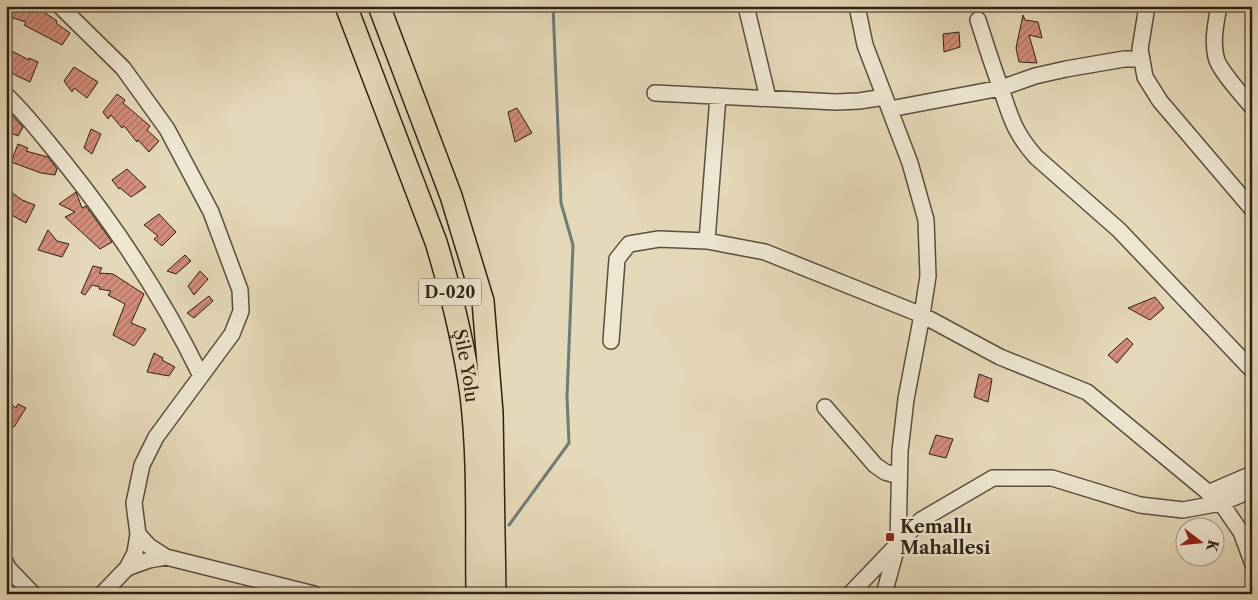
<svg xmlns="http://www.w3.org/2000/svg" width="1258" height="600" viewBox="0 0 1258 600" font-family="'Libre Caslon Text',serif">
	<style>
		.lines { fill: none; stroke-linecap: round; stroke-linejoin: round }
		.stream { stroke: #6f7b78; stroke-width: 3 }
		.building { fill: url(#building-hatch); stroke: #2d2015 }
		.minor-casing { stroke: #5b4e3e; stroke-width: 18 }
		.highway-casing { stroke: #2d2015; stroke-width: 24 }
		.minor { stroke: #eee6d1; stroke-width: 15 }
		.highway { stroke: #e5d8b8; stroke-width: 21 }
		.poi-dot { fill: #8f2418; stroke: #eee6d1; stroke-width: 2 }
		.labels { text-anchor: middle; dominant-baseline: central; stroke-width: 5; stroke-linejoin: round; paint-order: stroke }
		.shield { fill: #eee6d1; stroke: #675b4d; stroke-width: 1 }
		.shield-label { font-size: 16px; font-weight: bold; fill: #2d2015 }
		.street-label { font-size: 18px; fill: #2d2015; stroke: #eee6d1 }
		.poi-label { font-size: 18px; font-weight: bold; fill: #2d2015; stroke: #eee6d1; text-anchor: start }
	</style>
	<defs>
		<pattern id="building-hatch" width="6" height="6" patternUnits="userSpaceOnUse" patternTransform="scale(1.25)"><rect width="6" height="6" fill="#d48d7b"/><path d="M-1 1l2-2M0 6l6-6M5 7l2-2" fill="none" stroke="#ac7364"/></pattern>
	</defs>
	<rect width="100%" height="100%" fill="#e5d8b8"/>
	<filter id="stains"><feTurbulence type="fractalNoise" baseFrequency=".004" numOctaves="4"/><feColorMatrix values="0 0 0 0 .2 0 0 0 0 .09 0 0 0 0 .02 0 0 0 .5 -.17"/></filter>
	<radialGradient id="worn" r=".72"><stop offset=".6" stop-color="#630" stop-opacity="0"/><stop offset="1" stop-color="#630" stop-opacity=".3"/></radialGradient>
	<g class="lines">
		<path class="stream" d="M 509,525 L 569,443 L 567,397 L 573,245 L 561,203 L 553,6"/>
	</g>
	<path class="building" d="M 16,6 L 35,6 L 57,21 L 56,23 L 70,33 L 62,45 L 24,25 L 26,22 L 10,17 Z
		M 1023,15 L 1025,20 L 1038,22 L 1042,38 L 1029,35 L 1037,63 L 1019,62 L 1016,48 Z
		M 959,32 L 960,47 L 944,52 L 943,34 Z
		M 6,48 L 29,60 L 29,58 L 38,62 L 30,82 L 17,76 L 6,69 Z
		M 74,67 L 98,82 L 87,98 L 74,88 L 72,92 L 64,81 Z
		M 117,94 L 125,100 L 123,103 L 150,126 L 147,130 L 159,141 L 149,152 L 138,140 L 137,142 L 124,126 L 122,128 L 111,115 L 108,119 L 103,112 Z
		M 517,108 L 532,133 L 515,142 L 508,112 Z
		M 6,109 L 23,127 L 18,136 L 6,131 Z
		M 91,129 L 101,134 L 92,154 L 84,148 Z
		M 18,144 L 28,148 L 26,151 L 48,157 L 57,169 L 55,175 L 41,173 L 11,162 Z
		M 127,169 L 146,187 L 131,197 L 120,188 L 119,189 L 112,180 Z
		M 11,192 L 22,200 L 35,205 L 26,223 L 6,212 L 6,203 Z
		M 76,192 L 82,208 L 86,206 L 112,242 L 100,249 L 65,217 L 75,212 L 59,204 Z
		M 159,214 L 176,232 L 162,246 L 154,239 L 158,236 L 144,225 Z
		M 48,230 L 57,241 L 69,244 L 62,257 L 38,250 Z
		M 185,255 L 191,261 L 176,274 L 167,271 Z
		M 93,266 L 102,268 L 99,273 L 113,274 L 144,294 L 131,323 L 146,329 L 134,346 L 113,335 L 125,304 L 108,295 L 111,291 L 99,289 L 100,287 L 92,285 L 85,295 L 81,293 Z
		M 200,271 L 208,279 L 194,295 L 188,286 Z
		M 209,296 L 213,301 L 194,318 L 187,313 Z
		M 1155,297 L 1164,308 L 1150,320 L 1128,308 Z
		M 1127,338 L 1133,344 L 1117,363 L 1108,355 Z
		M 154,353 L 163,358 L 162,360 L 175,367 L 169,376 L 147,372 Z
		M 979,374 L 992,379 L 988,402 L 974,397 Z
		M 6,400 L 16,408 L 18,404 L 26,408 L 14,427 L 6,423 Z
		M 936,435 L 953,439 L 946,458 L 929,454 Z"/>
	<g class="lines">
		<defs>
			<path id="minor" d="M 60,6 L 123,68 L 167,129 L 211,212 L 240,290 L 241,311 L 232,334 L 156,437 L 142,465 L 134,503 L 138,534 L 135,553 L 127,568
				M 746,6 L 768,98
				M 857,6 L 865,45 L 910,163 L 926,220 L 928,276 L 922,315 L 906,399 L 900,451 L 898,543 L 884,594
				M 1147,6 L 1140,49 L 1145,77 L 1160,101 L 1252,209
				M 1219,6 C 1216,22 1212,41 1216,57 C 1218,69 1243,96 1252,107
				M 978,20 C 985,42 992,64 1000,86 C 1011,117 1013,131 1036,157 L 1119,230 L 1252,370
				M 655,93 L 836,102 L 859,101 L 885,97
				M 6,95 C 28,116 45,139 64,162 C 117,228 164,300 201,376
				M 890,109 L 1001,88 L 1035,76 L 1066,69 L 1124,59 L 1142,59
				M 707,241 L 718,96
				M 611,341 L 617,259 L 629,244 L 659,239 L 707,241 L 765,252 L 922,315 L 1000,357 L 1087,392 L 1221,503 L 1241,532 L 1252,562
				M 825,407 L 875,465 L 885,472 L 899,476
				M 1208,493 L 1252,474
				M 138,534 L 149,546 L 166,557 L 314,594
				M 6,563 L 8,568 L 33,594
				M 102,594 L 127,568 L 149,560 L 166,557
				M 850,594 L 921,520 L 993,478 L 1052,478 L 1140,505 L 1183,510 L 1221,503 L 1252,490"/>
			<g id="highway">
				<path id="s1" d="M 346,6 L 436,242 C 451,292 464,343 471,395 C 479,461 476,528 477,594"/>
				<path d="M 379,6 L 451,196 L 483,301 L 492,413 L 495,594"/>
			</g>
		</defs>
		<use href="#minor" class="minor-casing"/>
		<use href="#highway" class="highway-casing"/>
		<use href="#minor" class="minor"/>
		<use href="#highway" class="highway"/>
	</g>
	<rect class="poi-dot" x="885" y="532" width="10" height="10" rx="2.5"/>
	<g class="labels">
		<rect class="shield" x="419" y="278.5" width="62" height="27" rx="4"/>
		<g class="shield-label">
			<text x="450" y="292">D-020</text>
		</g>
		<g class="street-label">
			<text stroke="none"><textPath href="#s1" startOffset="380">Şile Yolu</textPath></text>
		</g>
		<g class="poi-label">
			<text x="900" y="527">Kemallı<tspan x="900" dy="21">Mahallesi</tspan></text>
		</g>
	</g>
	<rect width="1258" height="600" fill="none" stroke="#e5d8b8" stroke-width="25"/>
	<rect x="8" y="8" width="1243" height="585" fill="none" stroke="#2d2015" stroke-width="2.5"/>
	<rect x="12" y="12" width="1233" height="575" fill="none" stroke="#2d2015"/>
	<g transform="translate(1200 542) rotate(106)"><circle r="24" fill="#eee6d1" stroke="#a19786"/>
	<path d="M0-4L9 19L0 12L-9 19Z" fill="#8f2418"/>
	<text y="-8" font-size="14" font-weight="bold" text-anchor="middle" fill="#2d2015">K</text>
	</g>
	<rect width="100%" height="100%" filter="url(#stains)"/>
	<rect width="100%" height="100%" fill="url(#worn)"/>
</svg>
